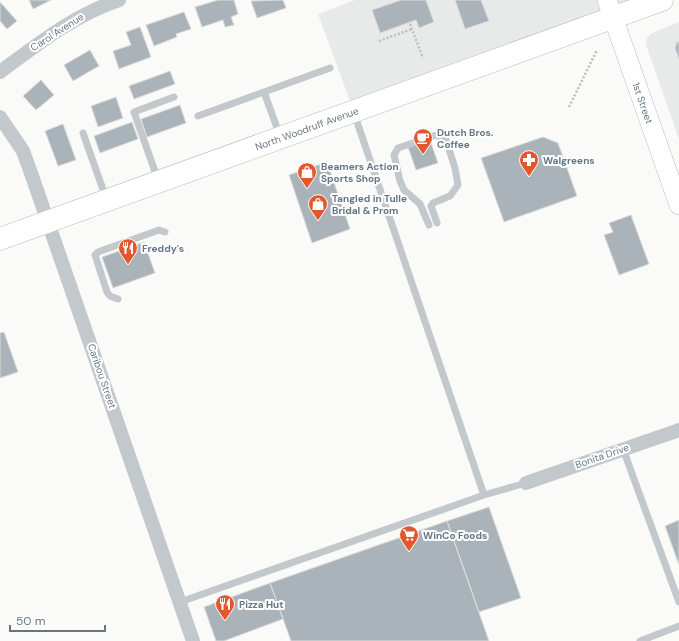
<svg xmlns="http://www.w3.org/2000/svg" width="679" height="641" viewBox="0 0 679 641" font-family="'DM Sans',sans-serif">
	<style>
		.built { fill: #e8e9e9 }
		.building { fill: #aab3b9; stroke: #dcdcda }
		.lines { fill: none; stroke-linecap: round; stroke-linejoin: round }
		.secondary-casing { stroke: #b3babf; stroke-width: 20 }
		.primary-casing { stroke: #b5babe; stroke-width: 23 }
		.path { stroke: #bbbfc2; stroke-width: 2.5; stroke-dasharray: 2 2; stroke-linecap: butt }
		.lane { stroke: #c3c8cc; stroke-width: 7 }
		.street { stroke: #c3c8cc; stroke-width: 14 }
		.secondary { stroke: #fff; stroke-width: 19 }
		.primary { stroke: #fff; stroke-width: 22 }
		.labels { text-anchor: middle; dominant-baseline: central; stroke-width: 4; stroke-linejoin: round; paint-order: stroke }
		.street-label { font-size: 10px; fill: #657683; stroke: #fff }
		.poi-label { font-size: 10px; font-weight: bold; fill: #657683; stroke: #fff; text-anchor: start }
	</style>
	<rect width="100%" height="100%" fill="#fafaf8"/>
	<path class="built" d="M 355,0 L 661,0 L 354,112 L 318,14 Z
		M 679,22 L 679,139 L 646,45 L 647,38 L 650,34 Z"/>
	<path class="building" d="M 29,0 L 51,0 L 33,9 Z
		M 218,0 L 234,0 L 238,14 L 231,17 L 234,25 L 225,27 L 223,20 L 202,27 L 195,7 Z
		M 283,0 L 286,8 L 257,18 L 251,1 Z
		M 401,0 L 426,0 L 434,22 L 419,28 L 416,20 L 380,33 L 372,10 Z
		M 455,0 L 481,0 L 489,21 L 465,29 Z
		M 0,2 L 17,21 L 7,29 L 0,21 Z
		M 184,12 L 191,29 L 176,34 L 177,37 L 154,46 L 146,25 Z
		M 140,27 L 151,57 L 119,69 L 113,51 L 131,45 L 126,32 Z
		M 677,42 L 679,42 L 679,60 L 675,48 Z
		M 90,50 L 99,66 L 73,81 L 64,65 Z
		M 170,71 L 175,84 L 134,99 L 129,86 Z
		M 41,80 L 54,95 L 36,110 L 23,96 Z
		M 116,97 L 123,118 L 98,127 L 91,106 Z
		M 180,105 L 186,123 L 147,137 L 141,119 Z
		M 132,122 L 138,139 L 100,153 L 94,136 Z
		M 63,124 L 76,160 L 58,166 L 45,131 Z
		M 543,137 L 558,143 L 577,196 L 504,222 L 481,158 Z
		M 430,140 L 438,163 L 416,170 L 408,147 Z
		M 327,162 L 350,229 L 312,243 L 289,175 Z
		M 631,215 L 649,264 L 619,275 L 604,235 L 613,232 L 609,223 Z
		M 144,242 L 155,273 L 113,288 L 102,257 Z
		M 4,332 L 18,372 L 0,378 L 0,333 Z
		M 489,507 L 521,598 L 479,612 L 447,521 Z
		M 679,520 L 679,565 L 665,526 Z
		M 447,521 L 489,641 L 291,641 L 270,583 Z
		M 270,583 L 283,619 L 224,641 L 216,641 L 204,607 Z"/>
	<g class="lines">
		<defs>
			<g id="secondary">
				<path id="s1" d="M 607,0 L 679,205"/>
			</g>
			<g id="primary">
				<path id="s2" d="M 0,239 L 662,0"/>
			</g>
		</defs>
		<use href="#secondary" class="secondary-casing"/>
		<use href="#primary" class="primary-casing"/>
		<path class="path" d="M 410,24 L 423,58
			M 379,41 L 412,29
			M 569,107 L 597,50"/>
		<path class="lane" d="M 264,92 L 280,136
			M 354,113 L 484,495
			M 198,116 L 330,68
			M 83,133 L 106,198
			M 158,180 L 134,112 L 174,97
			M 429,225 L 420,204 L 404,190 L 400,181 L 394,155 L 398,148 L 436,135 L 446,140 L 455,168 L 458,185 L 450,196 L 433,203 L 431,206 L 437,223
			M 118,299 L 110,296 L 107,292 L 95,255 L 98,252 L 159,230 L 165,232
			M 623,449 L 679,602
			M 180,602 L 484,495 L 526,483
			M 640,641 L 679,626"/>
		<path class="street" d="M 0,72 C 38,44 74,15 119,0
			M 0,117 L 23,151 L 31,173 L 193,641
			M 526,483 L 679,430"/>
		<use href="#secondary" class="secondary"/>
		<use href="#primary" class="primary"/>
	</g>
	<defs>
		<symbol id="cafe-pin" viewBox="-11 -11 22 30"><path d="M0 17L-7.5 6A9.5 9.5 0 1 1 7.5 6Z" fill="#e4572e" stroke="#fff"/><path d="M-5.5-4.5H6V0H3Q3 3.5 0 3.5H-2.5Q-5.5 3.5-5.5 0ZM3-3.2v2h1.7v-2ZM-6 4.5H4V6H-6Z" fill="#fff"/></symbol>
		<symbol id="pharmacy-pin" viewBox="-11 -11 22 30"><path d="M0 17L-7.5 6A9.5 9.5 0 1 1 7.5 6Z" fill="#e4572e" stroke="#fff"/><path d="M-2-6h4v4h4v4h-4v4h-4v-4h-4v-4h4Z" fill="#fff"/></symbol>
		<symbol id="shop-pin" viewBox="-11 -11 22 30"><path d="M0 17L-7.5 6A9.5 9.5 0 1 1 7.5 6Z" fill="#e4572e" stroke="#fff"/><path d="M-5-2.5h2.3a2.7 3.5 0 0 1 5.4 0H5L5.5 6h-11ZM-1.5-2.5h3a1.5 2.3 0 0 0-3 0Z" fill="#fff"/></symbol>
		<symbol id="restaurant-pin" viewBox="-11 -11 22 30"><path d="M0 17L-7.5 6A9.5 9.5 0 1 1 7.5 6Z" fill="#e4572e" stroke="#fff"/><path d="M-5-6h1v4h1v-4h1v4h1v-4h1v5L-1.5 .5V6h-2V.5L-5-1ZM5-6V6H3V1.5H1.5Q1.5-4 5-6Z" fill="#fff"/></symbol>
		<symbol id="supermarket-pin" viewBox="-11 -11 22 30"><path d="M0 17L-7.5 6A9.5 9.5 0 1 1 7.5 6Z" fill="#e4572e" stroke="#fff"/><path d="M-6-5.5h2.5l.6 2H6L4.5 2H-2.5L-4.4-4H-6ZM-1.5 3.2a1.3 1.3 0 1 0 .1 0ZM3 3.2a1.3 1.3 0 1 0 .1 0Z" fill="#fff"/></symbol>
	</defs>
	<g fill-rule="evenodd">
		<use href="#cafe-pin" x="412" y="127" width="22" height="30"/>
		<use href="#pharmacy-pin" x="518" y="149" width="22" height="30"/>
		<use href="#shop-pin" x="296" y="161" width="22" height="30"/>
		<use href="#shop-pin" x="307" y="193" width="22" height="30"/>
		<use href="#restaurant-pin" x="117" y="237" width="22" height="30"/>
		<use href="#supermarket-pin" x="398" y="524" width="22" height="30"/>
		<use href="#restaurant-pin" x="214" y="593" width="22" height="30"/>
	</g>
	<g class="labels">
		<g class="street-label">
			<text transform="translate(57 32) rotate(-33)">Carol Avenue</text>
			<text stroke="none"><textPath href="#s1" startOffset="109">1st Street</textPath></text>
			<text stroke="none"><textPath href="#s2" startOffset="326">North Woodruff Avenue</textPath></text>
			<text transform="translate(102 376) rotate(71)">Caribou Street</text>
			<text transform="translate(602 456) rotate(-19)">Bonita Drive</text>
		</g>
		<g class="poi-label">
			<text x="437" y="132">Dutch Bros.<tspan x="437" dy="12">Coffee</tspan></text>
			<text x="543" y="160">Walgreens</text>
			<text x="321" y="166">Beamers Action<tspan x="321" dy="12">Sports Shop</tspan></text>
			<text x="332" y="198">Tangled in Tulle<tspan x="332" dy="12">Bridal &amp; Prom</tspan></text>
			<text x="142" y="248">Freddy's</text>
			<text x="423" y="535">WinCo Foods</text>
			<text x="239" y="604">Pizza Hut</text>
		</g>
	</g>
	<path d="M10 625v6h95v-6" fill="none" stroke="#657683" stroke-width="2"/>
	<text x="16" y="625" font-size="12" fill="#657683" stroke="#ffffff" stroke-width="3" paint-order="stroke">50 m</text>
</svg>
